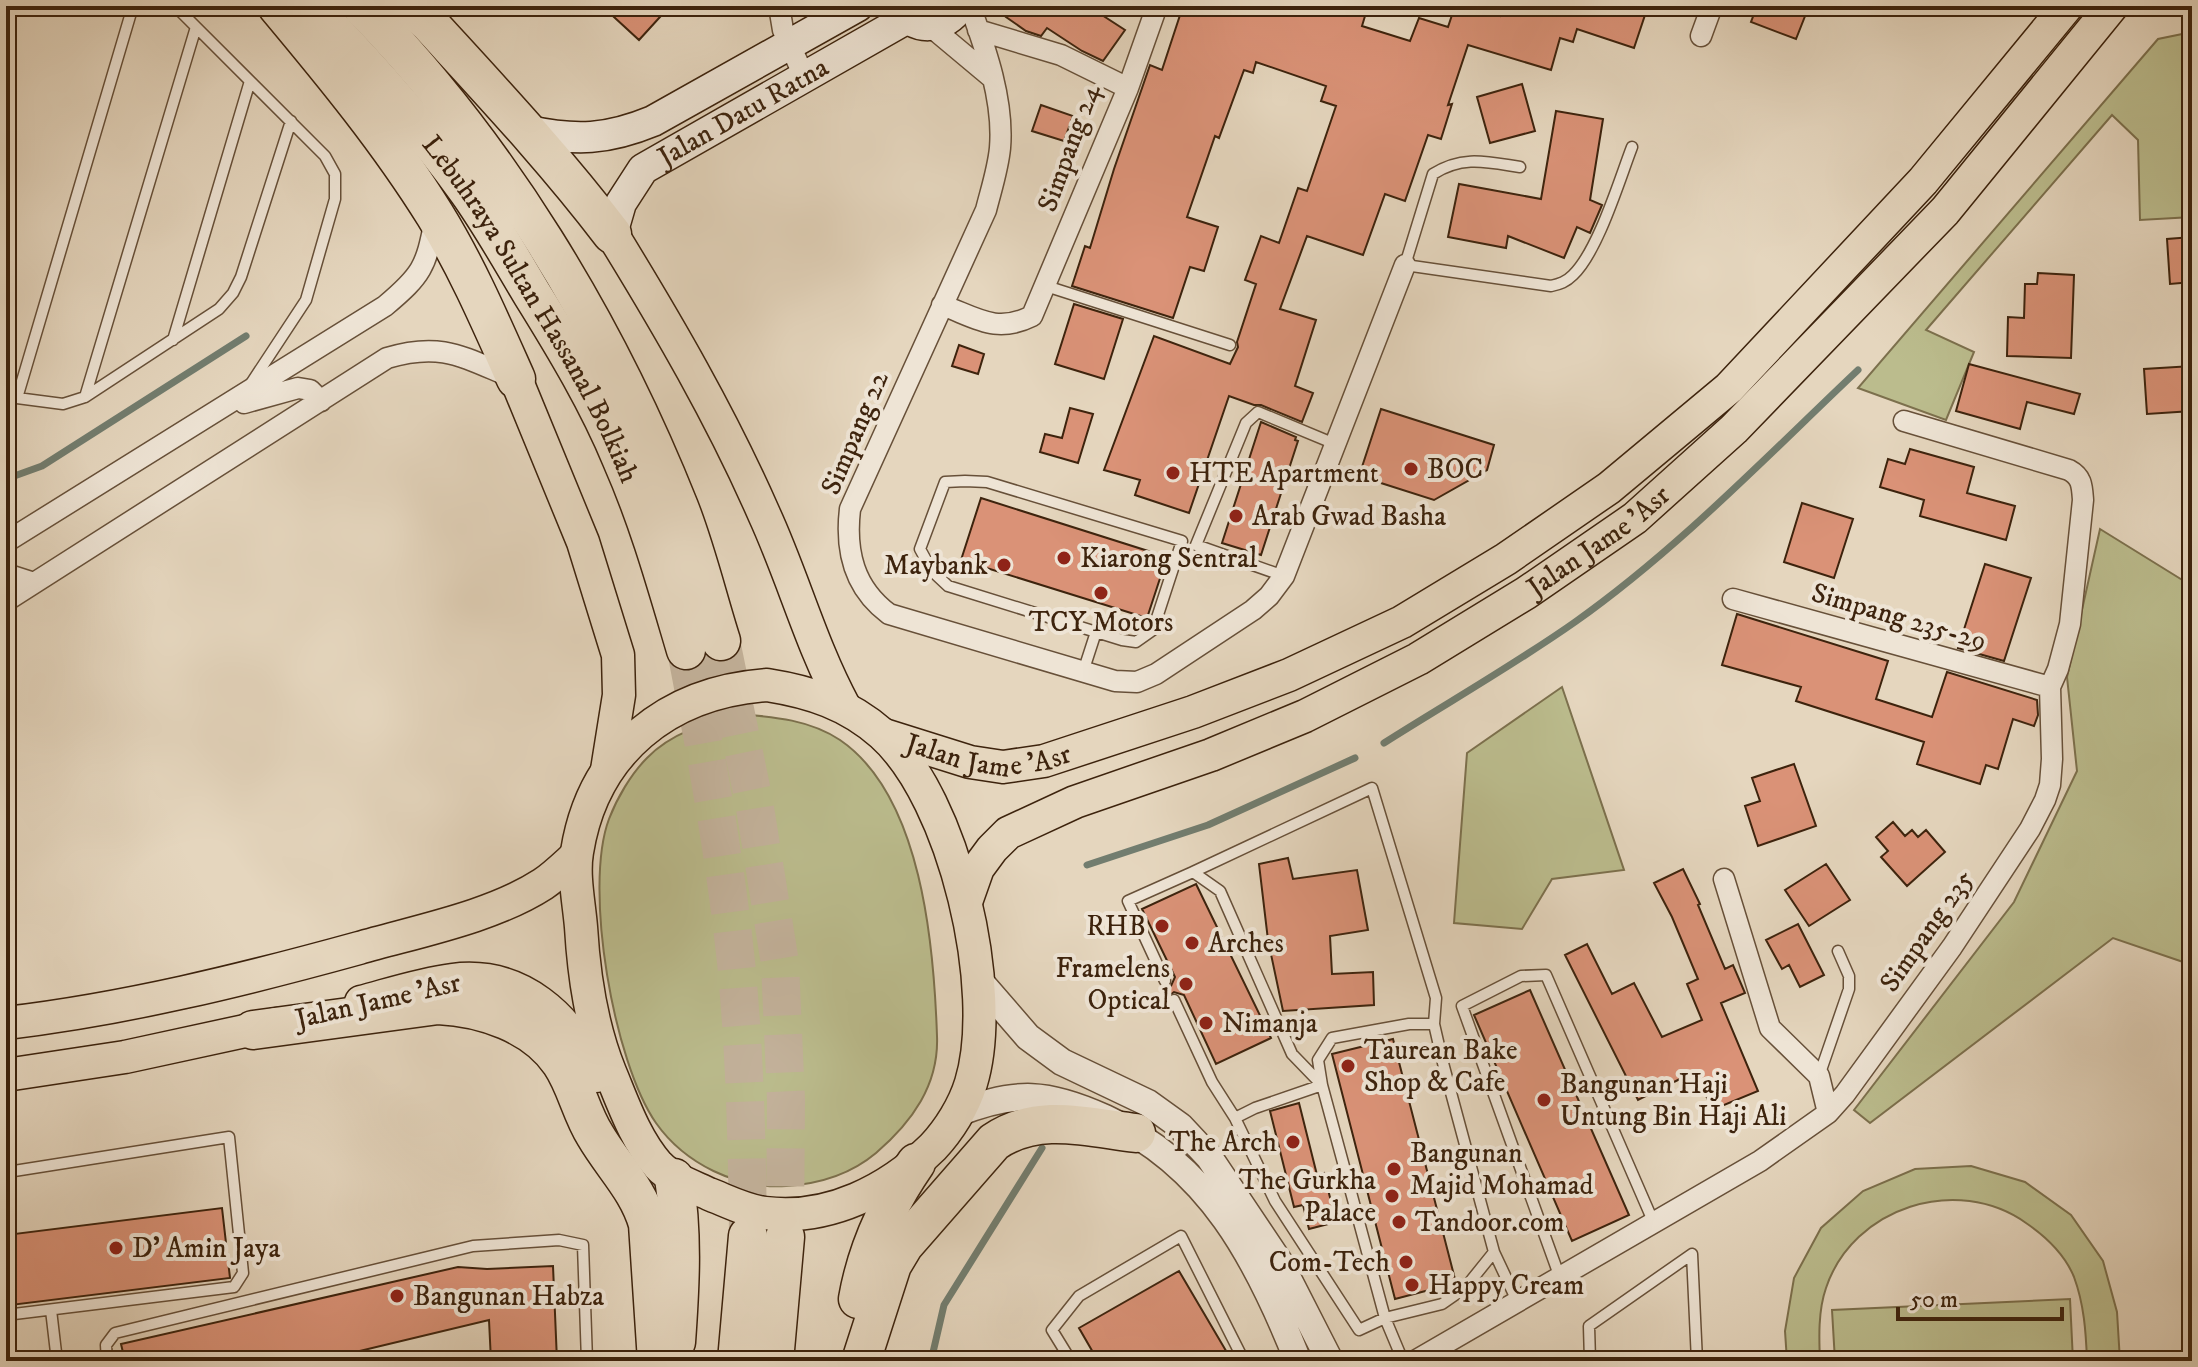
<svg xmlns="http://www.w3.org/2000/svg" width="2198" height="1367" viewBox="0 0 2198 1367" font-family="'IM FELL DW Pica',serif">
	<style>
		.green { fill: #bbbc8d; stroke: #7c704d; stroke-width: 2 }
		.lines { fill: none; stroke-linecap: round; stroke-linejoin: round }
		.stream { stroke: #727d6f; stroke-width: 7 }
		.building { fill: #da9277; stroke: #3d230d; stroke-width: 2 }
		.motorway-tunnel { stroke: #c3b29b; stroke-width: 38; stroke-dasharray: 38 19; stroke-linecap: butt }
		.service-casing { stroke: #675039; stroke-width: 13 }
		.minor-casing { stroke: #675039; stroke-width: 23 }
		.tertiary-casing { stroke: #675039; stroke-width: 29 }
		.secondary-casing { stroke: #3d230d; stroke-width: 33 }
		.primary-casing { stroke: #3d230d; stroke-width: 35 }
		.motorway-casing { stroke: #3d230d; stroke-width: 41 }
		.service { stroke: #eee4d5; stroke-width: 10 }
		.minor { stroke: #eee4d5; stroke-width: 20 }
		.tertiary { stroke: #eee4d5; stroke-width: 26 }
		.secondary { stroke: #eee4d5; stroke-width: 30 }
		.primary { stroke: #e5d6be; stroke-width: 32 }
		.motorway { stroke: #e5d6be; stroke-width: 38 }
		.poi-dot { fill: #8f2418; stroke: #eee4d5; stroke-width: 3 }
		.labels { text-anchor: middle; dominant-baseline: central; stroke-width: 8; stroke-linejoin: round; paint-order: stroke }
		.street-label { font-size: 28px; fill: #3d230d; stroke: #eee4d5 }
		.poi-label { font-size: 28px; fill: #3d230d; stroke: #eee4d5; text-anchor: start }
	</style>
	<rect width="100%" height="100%" fill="#e5d6be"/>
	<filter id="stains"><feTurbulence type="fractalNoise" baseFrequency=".0025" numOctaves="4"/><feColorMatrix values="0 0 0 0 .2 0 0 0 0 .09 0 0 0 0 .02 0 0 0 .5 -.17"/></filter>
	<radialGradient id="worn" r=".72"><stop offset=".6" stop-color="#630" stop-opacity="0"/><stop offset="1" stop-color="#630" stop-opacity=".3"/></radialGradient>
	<path class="green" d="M 2192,32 L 2192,217 L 2140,220 L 2138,140 L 2112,115 L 1926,330 L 1974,352 L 1946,420 L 1858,388 L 2158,39 Z
		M 2100,529 L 2192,586 L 2192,965 L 2113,938 L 1870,1123 L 1854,1110 L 2014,902 L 2077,771 L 2067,677 Z
		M 1562,687 L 1624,870 L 1552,879 L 1522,929 L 1454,923 L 1467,753 Z
		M 740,714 C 775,717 810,720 840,740 C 922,796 934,946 937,1036 C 939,1085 912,1122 876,1153 C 851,1174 818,1184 786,1186 C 737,1189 685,1164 656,1123 C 614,1063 583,888 609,819 C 617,798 631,774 647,758 C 672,732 707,723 740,714 Z
		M 1971,1166 L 2025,1182 L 2071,1215 L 2103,1261 L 2117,1312 L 2120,1361 L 2087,1361 C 2086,1332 2084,1304 2074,1277 C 2065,1255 2045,1236 2026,1223 C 1957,1174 1853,1207 1826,1288 C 1818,1311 1819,1338 1820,1361 L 1787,1361 L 1785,1331 L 1794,1278 L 1821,1228 L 1863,1191 L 1915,1169 Z
		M 2070,1299 L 2073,1361 L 1835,1361 L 1832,1310 Z"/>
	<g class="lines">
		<path class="stream" d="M 6,479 L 42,466 L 246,336
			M 1384,743 C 1447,703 1514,665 1575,622 C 1678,549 1767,456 1858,370
			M 1087,865 L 1208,825 L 1355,758
			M 931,1361 L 944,1305 L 1042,1148"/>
	</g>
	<path class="building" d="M 602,6 L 670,6 L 639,40 Z
		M 1014,6 L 1088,6 L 1125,30 L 1103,61 L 1082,51 L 1047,28 L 1041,36 L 1026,31 L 1006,17 Z
		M 1183,6 L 1368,6 L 1362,26 L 1410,41 L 1419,18 L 1448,27 L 1455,6 L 1468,6 L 1500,16 L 1503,6 L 1648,6 L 1634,48 L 1577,29 L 1573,42 L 1560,38 L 1551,70 L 1468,45 L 1448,105 L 1452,104 L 1441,139 L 1428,135 L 1405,201 L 1385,194 L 1363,255 L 1307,236 L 1280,309 L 1316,320 L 1295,386 L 1313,393 L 1302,422 L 1261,405 L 1254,405 L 1229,396 L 1189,513 L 1135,495 L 1140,480 L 1104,470 L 1154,336 L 1230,364 L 1238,347 L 1237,342 L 1256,284 L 1245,280 L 1261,236 L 1279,243 L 1298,188 L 1307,191 L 1336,106 L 1321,101 L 1326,86 L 1256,62 L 1253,73 L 1244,70 L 1219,138 L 1215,136 L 1187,217 L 1218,227 L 1204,271 L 1190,267 L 1173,318 L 1072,286 L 1085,246 L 1090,248 L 1114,169 L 1150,65 L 1162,70 Z
		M 1757,6 L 1809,6 L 1796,39 L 1751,22 Z
		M 1522,84 L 1535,131 L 1490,143 L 1477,97 Z
		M 1041,105 L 1073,116 L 1064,141 L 1032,131 Z
		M 1556,111 L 1603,119 L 1590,200 L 1602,205 L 1590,233 L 1577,227 L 1564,258 L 1508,236 L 1506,248 L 1448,237 L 1459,184 L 1541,199 Z
		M 2192,237 L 2192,282 L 2170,284 L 2167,239 Z
		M 2038,273 L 2074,275 L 2071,358 L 2007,356 L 2008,317 L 2024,318 L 2025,284 L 2037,284 Z
		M 1074,304 L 1123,319 L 1104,379 L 1055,364 Z
		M 959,345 L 984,354 L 978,374 L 952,366 Z
		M 1969,364 L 2080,394 L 2074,414 L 2027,402 L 2020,429 L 1956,411 Z
		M 2192,366 L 2192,411 L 2147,414 L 2144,369 Z
		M 1070,408 L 1093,414 L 1078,463 L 1040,452 L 1045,434 L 1062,438 Z
		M 1381,409 L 1494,445 L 1487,470 L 1434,500 L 1359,476 Z
		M 1261,422 L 1296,437 L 1295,440 L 1298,441 L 1261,555 L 1222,543 Z
		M 1910,449 L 1974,467 L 1967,493 L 2015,506 L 2006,540 L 1920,516 L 1924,500 L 1880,487 L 1888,459 L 1905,464 Z
		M 981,498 L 1167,557 L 1147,618 L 961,560 Z
		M 1802,503 L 1853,519 L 1834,578 L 1784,562 Z
		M 1985,564 L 2031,578 L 2004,661 L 1958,648 Z
		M 1737,614 L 1888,661 L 1876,699 L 1932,717 L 1947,672 L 2037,700 L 2038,715 L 2034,726 L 2013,719 L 1998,769 L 1986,765 L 1980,784 L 1917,764 L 1924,742 L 1796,701 L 1801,687 L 1722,665 Z
		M 1794,764 L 1816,826 L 1758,846 L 1745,806 L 1760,801 L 1752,778 Z
		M 1893,822 L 1905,836 L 1912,830 L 1918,837 L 1926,830 L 1945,852 L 1907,886 L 1881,857 L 1888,851 L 1876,837 Z
		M 1288,858 L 1293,879 L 1357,870 L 1368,930 L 1330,936 L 1332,974 L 1373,972 L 1374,1005 L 1283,1011 L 1268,940 L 1259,864 Z
		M 1826,864 L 1850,900 L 1809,926 L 1785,890 Z
		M 1683,869 L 1700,904 L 1698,905 L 1725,969 L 1733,965 L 1745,993 L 1721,1003 L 1758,1091 L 1712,1110 L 1696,1071 L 1638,1100 L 1565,955 L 1587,944 L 1612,994 L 1634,983 L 1662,1037 L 1702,1020 L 1687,984 L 1698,979 L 1672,917 L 1654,883 Z
		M 1196,884 L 1271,1038 L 1216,1064 L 1184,995 L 1174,992 L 1166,998 L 1162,988 L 1171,986 L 1175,977 L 1142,909 Z
		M 1798,924 L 1824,975 L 1800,987 L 1789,965 L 1782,969 L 1766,940 Z
		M 1530,990 L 1629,1215 L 1572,1241 L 1474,1015 Z
		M 1393,1039 L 1456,1283 L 1395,1299 L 1332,1054 Z
		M 1299,1103 L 1317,1175 L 1324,1173 L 1336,1222 L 1309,1229 L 1303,1205 L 1294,1207 L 1270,1111 Z
		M 222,1208 L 230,1278 L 11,1305 L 6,1235 Z
		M 553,1266 L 557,1361 L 491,1361 L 489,1320 L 318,1361 L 125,1361 L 121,1344 L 458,1267 L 487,1269 Z
		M 1179,1271 L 1232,1361 L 1098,1361 L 1079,1328 Z"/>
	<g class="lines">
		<path class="motorway-tunnel" d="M 721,641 L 754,802 L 780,963 L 786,1100 L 785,1237
			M 686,650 C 706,754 725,857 736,962 C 745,1053 747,1144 748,1236"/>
		<defs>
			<path id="service" d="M 175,6 L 325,156 L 335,174 L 335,199 L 306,300 L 252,382
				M 1520,167 C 1487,162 1463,155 1433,174 L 1405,265 L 1551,286 C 1560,284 1566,282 1573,275 C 1598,251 1619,181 1632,147
				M 1046,286 L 1230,345
				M 173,340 L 250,81
				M 6,397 L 17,398 L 133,6
				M 85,397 L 196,27
				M 17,398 L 63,404 L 85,397 L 219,309 L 233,293 L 241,277 L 291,121
				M 965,481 L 987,482 L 1182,541 L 1153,630 L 1136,642 L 1122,640 L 948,586 L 932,571 L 920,549 L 945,482 Z
				M 1284,576 L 1196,545 L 1246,423 L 1258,412 L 1335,444
				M 1083,672 L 1096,632
				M 1193,872 L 1372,788 L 1436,998 L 1434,1024 L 1443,1063 L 1494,1252 L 1517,1301
				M 1165,981 L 1128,901 L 1193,872 L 1220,891 L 1292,1054 L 1322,1085 L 1255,1108 L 1235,1118
				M 1174,1000 L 1212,1082 L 1235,1118 L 1275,1201 L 1359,1330 L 1385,1318 L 1442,1304 L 1465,1288 L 1494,1252
				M 1819,1076 L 1849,989 L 1849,976 L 1838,951
				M 6,1178 L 14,1171 L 229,1137 L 243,1273 L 234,1287 L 6,1315
				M 1559,1275 L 1462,1006 L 1521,976 L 1546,975 L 1653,1221
				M 51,1310 L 57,1361
				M 107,1361 L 106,1345 L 115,1333 L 473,1246 L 559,1240 L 583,1245 L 587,1361
				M 1071,1361 L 1052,1330 L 1079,1296 L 1181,1236 L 1244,1361
				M 1403,1361 L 1385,1318 L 1322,1085 L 1318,1060 L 1332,1038 L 1409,1024 L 1434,1024
				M 1590,1361 L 1589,1326 L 1692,1254 L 1697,1361"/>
			<path id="minor" d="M 779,6 L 783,30 L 804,76
				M 970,6 C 986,50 1004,101 1000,148 C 998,169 991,190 986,210 L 850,509 C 845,552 854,588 889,614 L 1115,681 L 1137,682 L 1156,674 L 1253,610 L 1269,596 L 1284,576 L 1405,265
				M 930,26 L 991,77
				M 978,30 L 1061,55 L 1128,88
				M 1701,36 L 1712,6
				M 942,305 C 977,318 996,334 1032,316 L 1128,88 L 1157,6
				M 244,403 L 298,388 L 310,390 L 321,401
				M 6,542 L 385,306 C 422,275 426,267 435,220
				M 6,574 L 34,583
				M 1733,599 L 2050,687
				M 6,601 L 387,358 C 443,341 464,358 516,379
				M 1724,879 L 1770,1028 L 1819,1076 L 1828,1113
				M 1415,1361 L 1760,1161 L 1828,1113 L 1845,1094 L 1952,947 L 2030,829 L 2045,800 L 2050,785 L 2052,759 L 2050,687 L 2058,669 L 2070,624 L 2083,500 C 2082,486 2082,477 2069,470 L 1904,421"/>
			<path id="tertiary" d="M 976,977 L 1028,1037 L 1062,1062 L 1148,1103 L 1180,1126 L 1209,1157 L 1280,1263 L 1330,1361
				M 958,1113 C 1016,1090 1048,1092 1105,1118 C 1209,1165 1258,1260 1298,1361"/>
			<g id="secondary">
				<path d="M 897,6 C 912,32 945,31 960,6"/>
				<path d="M 528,131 C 576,141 607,140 653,121 L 858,6"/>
				<path id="s1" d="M 612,234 L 621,203 L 643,169 L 906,19"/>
			</g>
			<g id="primary">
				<path d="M 612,234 C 668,325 721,416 764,514 C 793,577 811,645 844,706"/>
				<path d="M 516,379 L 583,542 L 618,655 L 619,695 L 607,770"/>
				<path d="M 767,685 C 811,692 848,704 882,734 C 955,799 999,991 971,1083 C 964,1106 949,1130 933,1147 C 889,1190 829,1221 765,1213 C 746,1211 727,1201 709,1194 C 692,1186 671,1179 658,1165 C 635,1139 623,1103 610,1072 C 591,1025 584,977 581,927 C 579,903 573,875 577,852 C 593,751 668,692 767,685 Z"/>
				<path id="s2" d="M 884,735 L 970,762 L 1003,767 L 1044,761 L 1193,712 L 1289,675 L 1402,622 L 1506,559 L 1609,488 L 1729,388 L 1923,181 L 2067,6"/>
				<path id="s3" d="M 966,902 L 978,868 L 992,849 L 1008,833 L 1075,802 L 1211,755 L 1305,716 L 1418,659 L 1526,593 L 1635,518 L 1734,429 L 1945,211 L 2112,6"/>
				<path d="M 361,1002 C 391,994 421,984 452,980 C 520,971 570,1017 596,1076"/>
				<path d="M 6,1023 C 125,1009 243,980 359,948 C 418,931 492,917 543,884 C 555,876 566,865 576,856"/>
				<path d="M 6,1075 L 125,1057 L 277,1024"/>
			</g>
			<g id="motorway">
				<path d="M 277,6 C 333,73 389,141 435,215 C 467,267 491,323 516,379"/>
				<path id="s4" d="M 309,6 C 366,64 420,124 468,191 C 491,223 511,259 532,294 C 565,347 598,402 622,460 C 649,521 667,586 686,650"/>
				<path d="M 361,6 C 499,147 606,324 679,507 C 696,550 707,597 721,641"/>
				<path d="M 409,6 L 428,22 C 491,91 555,159 612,234"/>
				<path d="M 253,1030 L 438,1005 C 482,1007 535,1024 561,1063 C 576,1085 581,1113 595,1135 C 613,1166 638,1189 648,1224 L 657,1361"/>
				<path d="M 674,1178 C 683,1234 680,1286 676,1342"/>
				<path d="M 858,1299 C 867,1248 887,1205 916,1163"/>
				<path d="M 737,1361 L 748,1236"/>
				<path d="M 774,1361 L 785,1237"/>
				<path d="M 861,1361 L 892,1265 L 904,1245 L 994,1142 C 1038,1112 1087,1127 1136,1133"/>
			</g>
		</defs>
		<use href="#service" class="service-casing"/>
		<use href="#minor" class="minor-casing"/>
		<use href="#tertiary" class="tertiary-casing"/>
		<use href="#secondary" class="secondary-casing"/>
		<use href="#primary" class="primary-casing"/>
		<use href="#motorway" class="motorway-casing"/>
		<use href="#service" class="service"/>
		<use href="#minor" class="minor"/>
		<use href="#tertiary" class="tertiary"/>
		<use href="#secondary" class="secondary"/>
		<use href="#primary" class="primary"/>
		<use href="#motorway" class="motorway"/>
	</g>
	<g class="poi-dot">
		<circle cx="1411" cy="469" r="8"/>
		<circle cx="1173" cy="473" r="8"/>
		<circle cx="1236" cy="516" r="8"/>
		<circle cx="1064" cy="558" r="8"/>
		<circle cx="1004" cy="565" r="8"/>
		<circle cx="1101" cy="593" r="8"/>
		<circle cx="1162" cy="926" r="8"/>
		<circle cx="1192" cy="943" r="8"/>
		<circle cx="1186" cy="984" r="8"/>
		<circle cx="1206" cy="1023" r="8"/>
		<circle cx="1348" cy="1066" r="8"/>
		<circle cx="1544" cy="1100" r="8"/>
		<circle cx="1293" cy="1142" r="8"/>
		<circle cx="1394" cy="1169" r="8"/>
		<circle cx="1392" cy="1196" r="8"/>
		<circle cx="1399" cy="1222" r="8"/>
		<circle cx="116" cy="1248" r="8"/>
		<circle cx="1406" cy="1262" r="8"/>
		<circle cx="1412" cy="1285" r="8"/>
		<circle cx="397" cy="1296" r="8"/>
	</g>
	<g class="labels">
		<g class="street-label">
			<text stroke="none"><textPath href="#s1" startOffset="188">Jalan Datu Ratna</textPath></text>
			<text transform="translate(1069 148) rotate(-70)">Simpang 24</text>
			<text stroke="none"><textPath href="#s4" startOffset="378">Lebuhraya Sultan Hassanal Bolkiah</textPath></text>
			<text transform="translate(855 433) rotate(-67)">Simpang 22</text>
			<text stroke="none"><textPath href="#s3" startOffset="744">Jalan Jame 'Asr</textPath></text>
			<text transform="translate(1899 617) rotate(16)">Simpang 235-29</text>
			<text stroke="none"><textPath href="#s2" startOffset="108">Jalan Jame 'Asr</textPath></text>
			<text transform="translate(1927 931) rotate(-55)">Simpang 235</text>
			<text transform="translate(378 1001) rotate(-13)">Jalan Jame 'Asr</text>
		</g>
		<g class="poi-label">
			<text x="1427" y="469">BOC</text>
			<text x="1189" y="473">HTE Apartment</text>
			<text x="1252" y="516">Arab Gwad Basha</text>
			<text x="1080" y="558">Kiarong Sentral</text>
			<text x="988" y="565" text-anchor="end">Maybank</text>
			<text x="1101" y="622" text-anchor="middle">TCY Motors</text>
			<text x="1146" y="926" text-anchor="end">RHB</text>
			<text x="1208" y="943">Arches</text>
			<text x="1170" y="968" text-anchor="end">Framelens<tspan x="1170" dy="32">Optical</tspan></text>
			<text x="1222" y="1023">Nimanja</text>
			<text x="1364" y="1050">Taurean Bake<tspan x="1364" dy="32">Shop &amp; Cafe</tspan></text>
			<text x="1560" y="1084">Bangunan Haji<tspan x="1560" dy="32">Untung Bin Haji Ali</tspan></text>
			<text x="1277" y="1142" text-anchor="end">The Arch</text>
			<text x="1410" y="1153">Bangunan<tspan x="1410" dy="32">Majid Mohamad</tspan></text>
			<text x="1376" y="1180" text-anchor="end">The Gurkha<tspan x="1376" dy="32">Palace</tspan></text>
			<text x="1415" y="1222">Tandoor.com</text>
			<text x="132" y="1248">D' Amin Jaya</text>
			<text x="1390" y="1262" text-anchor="end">Com-Tech</text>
			<text x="1428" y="1285">Happy Cream</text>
			<text x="413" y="1296">Bangunan Habza</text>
		</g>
	</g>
	<rect width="2198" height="1367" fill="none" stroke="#e5d6be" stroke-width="32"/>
	<rect x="8" y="8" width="2182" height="1351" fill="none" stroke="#3d230d" stroke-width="4"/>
	<rect x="16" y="16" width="2166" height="1335" fill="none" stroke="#3d230d" stroke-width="2"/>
	<path d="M1898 1307v12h164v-12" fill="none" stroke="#3d230d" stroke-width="4"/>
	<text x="1910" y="1307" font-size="24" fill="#3d230d" stroke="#eee4d5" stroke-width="6" paint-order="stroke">50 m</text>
	<rect width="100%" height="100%" filter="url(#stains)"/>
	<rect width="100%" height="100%" fill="url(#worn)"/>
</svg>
